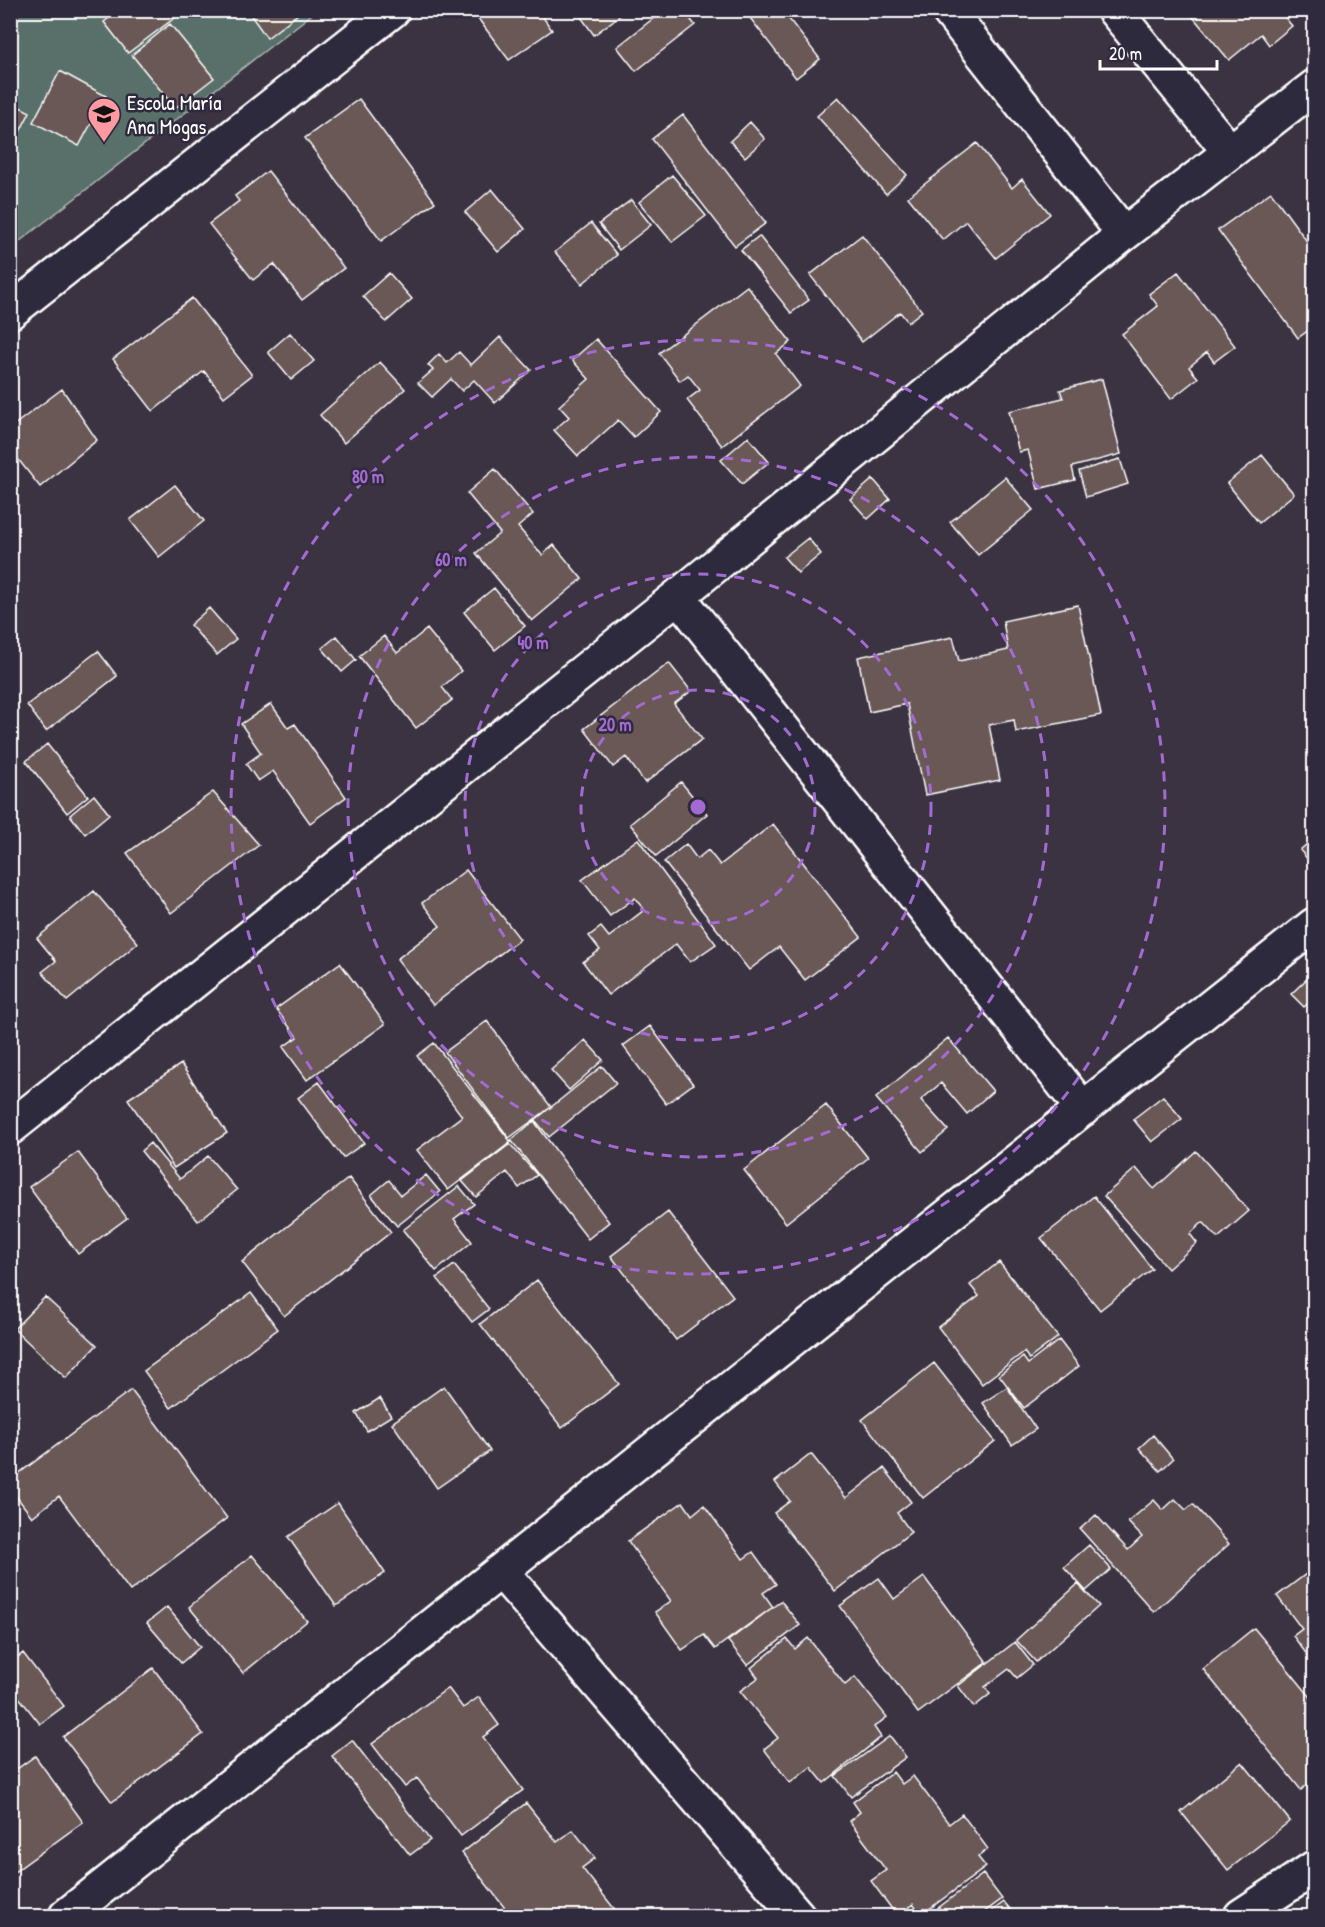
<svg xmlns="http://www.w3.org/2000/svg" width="1325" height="1927" viewBox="0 0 1325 1927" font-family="'Patrick Hand',sans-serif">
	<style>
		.green { fill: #586f69; stroke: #acb7b4; stroke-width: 1.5 }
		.building { fill: #695957; stroke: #fff; stroke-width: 1.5 }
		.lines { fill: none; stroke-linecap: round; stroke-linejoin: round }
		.street-casing { stroke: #fff; stroke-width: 38 }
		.street { stroke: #2f2a3d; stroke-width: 33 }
		.ring { fill: none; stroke: #a36bd2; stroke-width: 3; stroke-dasharray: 10 8 }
		.labels { text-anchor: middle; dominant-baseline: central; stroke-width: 5; stroke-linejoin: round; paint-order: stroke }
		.poi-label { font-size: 21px; fill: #fff; stroke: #2f2a3d; text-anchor: start }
		.centre { fill: #a36bd2; stroke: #2f2a3d; stroke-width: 3 }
		.ring-label { font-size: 18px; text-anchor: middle; font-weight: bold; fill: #a36bd2; stroke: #2f2a3d; stroke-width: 5; stroke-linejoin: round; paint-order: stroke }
	</style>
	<rect width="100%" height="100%" fill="#3b3342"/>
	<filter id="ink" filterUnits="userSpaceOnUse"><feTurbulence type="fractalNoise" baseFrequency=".0167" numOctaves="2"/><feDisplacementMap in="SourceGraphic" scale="12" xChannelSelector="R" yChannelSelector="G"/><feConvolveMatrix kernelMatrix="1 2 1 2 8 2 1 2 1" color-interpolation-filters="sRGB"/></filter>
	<g filter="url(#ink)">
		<path class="green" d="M 11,11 L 316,11 L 11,248 Z"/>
		<path class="building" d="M 119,10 L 185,10 L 128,53 L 104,22 Z
			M 247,10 L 303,10 L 267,38 Z
			M 477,10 L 538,10 L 552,30 L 509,60 L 474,13 Z
			M 576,10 L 627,10 L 594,35 Z
			M 664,10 L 683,10 L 695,25 L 636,71 L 617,47 Z
			M 744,10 L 782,10 L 820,59 L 796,78 Z
			M 1201,10 L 1279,10 L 1292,26 L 1269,45 L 1261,34 L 1229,60 L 1193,17 Z
			M 170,24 L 214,78 L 175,108 L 132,55 Z
			M 60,71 L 106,96 L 79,146 L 33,122 Z
			M 838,97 L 907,175 L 886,194 L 817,116 Z
			M 359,99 L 435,202 L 381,241 L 305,138 Z
			M 10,102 L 30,112 L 10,151 Z
			M 683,115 L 766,223 L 735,246 L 652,139 Z
			M 750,122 L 765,139 L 745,157 L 730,141 Z
			M 977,143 L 1012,188 L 1022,179 L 1050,214 L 996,258 L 966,221 L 943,240 L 908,197 Z
			M 268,171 L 344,268 L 302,300 L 274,264 L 253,280 L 209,224 L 239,201 L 235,196 Z
			M 672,175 L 706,216 L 672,242 L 639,202 Z
			M 492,189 L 525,229 L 498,252 L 465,212 Z
			M 1271,192 L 1314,251 L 1314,326 L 1298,338 L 1218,230 Z
			M 631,200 L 651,225 L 619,250 L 599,224 Z
			M 591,223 L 617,255 L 582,284 L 555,252 Z
			M 862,235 L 922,311 L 908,322 L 900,312 L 862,342 L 810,275 Z
			M 759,236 L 809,300 L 791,313 L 741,250 Z
			M 1178,272 L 1235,346 L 1214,362 L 1207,352 L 1189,367 L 1198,378 L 1171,399 L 1122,334 L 1158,306 L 1149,294 Z
			M 389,273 L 412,299 L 386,322 L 363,296 Z
			M 747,286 L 791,342 L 776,354 L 800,386 L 722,446 L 687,400 L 700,390 L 688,375 L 680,381 L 659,353 Z
			M 192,298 L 252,375 L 224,397 L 204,371 L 153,411 L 113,359 Z
			M 290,333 L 314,361 L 291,380 L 268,352 Z
			M 500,337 L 531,370 L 495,403 L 474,380 L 462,391 L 451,379 L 432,397 L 418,383 L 433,370 L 428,365 L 439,354 L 447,363 L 459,352 L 471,365 Z
			M 596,339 L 661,412 L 634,437 L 618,420 L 578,456 L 554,430 L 569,417 L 559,406 L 589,379 L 572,360 Z
			M 380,362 L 405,389 L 344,443 L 320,415 Z
			M 1102,379 L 1121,454 L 1072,467 L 1075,480 L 1038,489 L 1028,450 L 1019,452 L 1009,411 L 1063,398 L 1060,390 Z
			M 62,389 L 97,440 L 40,487 L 10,449 L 10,428 Z
			M 748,437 L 769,462 L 742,484 L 721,460 Z
			M 1262,455 L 1294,494 L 1259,523 L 1227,483 Z
			M 1120,459 L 1128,484 L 1086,497 L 1079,471 Z
			M 495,469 L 533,514 L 518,527 L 542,555 L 554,545 L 582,579 L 532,621 L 476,553 L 500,533 L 467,493 Z
			M 1005,477 L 1033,510 L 978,555 L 950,522 Z
			M 873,479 L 890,499 L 868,519 L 850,499 Z
			M 175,485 L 204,521 L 159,557 L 130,520 Z
			M 808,538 L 821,554 L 798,573 L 784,557 Z
			M 494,588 L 525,626 L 495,650 L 464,612 Z
			M 1078,605 L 1101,715 L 1016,732 L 1014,720 L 989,725 L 1000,780 L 925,795 L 907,704 L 869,712 L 858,657 L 953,637 L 959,661 L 1008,650 L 1003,621 Z
			M 209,608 L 236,639 L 217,655 L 190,625 Z
			M 427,629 L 461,671 L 442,687 L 452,700 L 416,728 L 359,656 L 384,636 L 397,653 Z
			M 337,636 L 356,660 L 342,672 L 322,648 Z
			M 98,651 L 117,676 L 46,731 L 27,705 Z
			M 669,663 L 691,691 L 674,704 L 702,739 L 645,783 L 626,757 L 613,767 L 584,729 Z
			M 271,704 L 288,728 L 295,724 L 346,797 L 310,823 L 273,771 L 258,781 L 246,764 L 261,753 L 241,724 Z
			M 47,744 L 88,796 L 67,813 L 26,761 Z
			M 681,782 L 707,814 L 656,856 L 630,824 Z
			M 213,792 L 259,845 L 171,913 L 127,853 Z
			M 94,795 L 109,814 L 85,834 L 70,815 Z
			M 773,824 L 861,937 L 805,980 L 779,947 L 749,970 L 664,862 L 686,844 L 697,859 L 708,850 L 720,865 Z
			M 1314,838 L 1314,867 L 1300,850 Z
			M 638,839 L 716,944 L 690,962 L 676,944 L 608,995 L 583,962 L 600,950 L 589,936 L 601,927 L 609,937 L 644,910 L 635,898 L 610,916 L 582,880 Z
			M 466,870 L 520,939 L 433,1005 L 397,959 L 440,926 L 422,903 Z
			M 94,891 L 138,943 L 67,1001 L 42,972 L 56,961 L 37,938 Z
			M 340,963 L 385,1024 L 307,1080 L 283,1047 L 297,1037 L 276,1009 Z
			M 1314,972 L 1314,998 L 1304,1007 L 1291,994 Z
			M 1314,1011 L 1314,1026 L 1307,1016 Z
			M 487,1021 L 551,1107 L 509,1138 L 445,1052 Z
			M 650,1026 L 693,1084 L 666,1104 L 623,1046 Z
			M 948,1038 L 993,1091 L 967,1114 L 941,1083 L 921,1100 L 948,1130 L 922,1152 L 876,1098 Z
			M 585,1040 L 603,1060 L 569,1090 L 551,1070 Z
			M 434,1043 L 511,1142 L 448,1190 L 417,1150 L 462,1116 L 417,1056 Z
			M 181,1064 L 227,1133 L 174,1168 L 128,1099 Z
			M 602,1066 L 616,1083 L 549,1137 L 535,1120 Z
			M 319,1082 L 364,1143 L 343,1158 L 298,1098 Z
			M 1163,1096 L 1182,1119 L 1152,1142 L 1133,1119 Z
			M 826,1105 L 868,1158 L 786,1223 L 744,1170 Z
			M 534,1121 L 609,1222 L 588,1239 L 511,1140 Z
			M 150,1143 L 180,1179 L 208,1156 L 237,1190 L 198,1221 L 141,1151 Z
			M 510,1144 L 537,1175 L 519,1188 L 507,1172 L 476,1197 L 462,1181 Z
			M 1196,1151 L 1249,1211 L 1218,1238 L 1203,1222 L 1190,1234 L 1197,1243 L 1168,1269 L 1104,1196 L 1136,1168 L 1154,1189 Z
			M 78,1152 L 127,1218 L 78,1254 L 29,1187 Z
			M 426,1175 L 440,1192 L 397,1226 L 371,1195 L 389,1180 L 401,1195 Z
			M 349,1178 L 391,1232 L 284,1316 L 242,1262 Z
			M 459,1186 L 474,1204 L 454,1219 L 472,1242 L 436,1271 L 403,1230 Z
			M 1094,1196 L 1152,1269 L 1100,1310 L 1041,1238 Z
			M 668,1212 L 733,1296 L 676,1340 L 611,1256 Z
			M 999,1262 L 1058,1337 L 1029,1359 L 1024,1352 L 982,1384 L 938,1327 L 979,1296 L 970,1285 Z
			M 10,1264 L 12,1265 L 10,1319 Z
			M 454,1265 L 489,1309 L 472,1322 L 437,1278 Z
			M 537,1280 L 619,1384 L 562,1428 L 480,1324 Z
			M 251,1293 L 278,1329 L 171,1408 L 144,1371 Z
			M 45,1297 L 97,1345 L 66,1378 L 14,1329 Z
			M 1059,1340 L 1079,1366 L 1024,1408 L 999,1375 L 1023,1357 L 1028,1364 Z
			M 934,1363 L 995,1441 L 923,1498 L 862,1420 Z
			M 444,1386 L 490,1451 L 437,1488 L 392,1423 Z
			M 1007,1387 L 1036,1429 L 1012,1445 L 983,1403 Z
			M 131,1390 L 227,1518 L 130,1591 L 59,1496 L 32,1517 L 10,1488 L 10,1480 Z
			M 380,1398 L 391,1416 L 367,1431 L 356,1413 Z
			M 1153,1435 L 1173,1459 L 1160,1471 L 1139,1448 Z
			M 811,1454 L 846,1498 L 884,1468 L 911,1502 L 897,1513 L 911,1532 L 835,1591 L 774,1513 L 790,1501 L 775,1482 Z
			M 1175,1499 L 1186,1510 L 1193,1504 L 1229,1544 L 1154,1612 L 1080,1529 L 1096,1515 L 1128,1550 L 1142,1537 L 1128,1522 L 1154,1500 L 1163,1510 Z
			M 683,1502 L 692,1515 L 704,1505 L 743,1559 L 753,1552 L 776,1584 L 763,1593 L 773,1607 L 715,1649 L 704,1635 L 682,1650 L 655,1612 L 671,1601 L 628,1541 Z
			M 338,1503 L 385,1573 L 336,1606 L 288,1537 Z
			M 1089,1545 L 1111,1569 L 1086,1591 L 1064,1567 Z
			M 252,1555 L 307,1621 L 243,1673 L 189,1607 Z
			M 1314,1568 L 1314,1664 L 1293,1636 L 1302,1629 L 1277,1596 Z
			M 924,1577 L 987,1662 L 918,1713 L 840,1606 L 879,1578 L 894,1599 Z
			M 1078,1584 L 1099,1606 L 1036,1662 L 1016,1640 Z
			M 781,1601 L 800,1625 L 747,1665 L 728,1641 Z
			M 167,1607 L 200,1647 L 181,1663 L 147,1623 Z
			M 10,1623 L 19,1633 L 10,1639 Z
			M 1254,1628 L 1314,1701 L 1314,1779 L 1301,1790 L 1203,1669 Z
			M 808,1638 L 845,1685 L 855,1677 L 887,1717 L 874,1727 L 881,1737 L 824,1783 L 811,1767 L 790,1783 L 764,1749 L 778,1738 L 740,1691 L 758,1678 L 751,1668 L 787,1639 L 795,1649 Z
			M 1015,1642 L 1033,1665 L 1017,1678 L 1009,1669 L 985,1687 L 990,1694 L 974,1707 L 958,1686 Z
			M 23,1653 L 64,1706 L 40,1724 L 10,1686 L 10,1663 Z
			M 153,1668 L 203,1734 L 112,1802 L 63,1737 Z
			M 448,1688 L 463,1708 L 479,1697 L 499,1725 L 483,1737 L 523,1790 L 461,1836 L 417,1778 L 405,1787 L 372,1744 Z
			M 890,1736 L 906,1757 L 851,1797 L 835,1776 Z
			M 352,1740 L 430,1840 L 410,1855 L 332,1756 Z
			M 35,1756 L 83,1822 L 10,1875 L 10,1774 Z
			M 1242,1762 L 1290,1821 L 1228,1870 L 1181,1812 Z
			M 893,1772 L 902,1784 L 913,1776 L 949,1824 L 962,1814 L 988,1849 L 978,1857 L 986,1867 L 921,1915 L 913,1904 L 897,1916 L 871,1881 L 886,1870 L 849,1821 L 860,1812 L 853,1802 Z
			M 526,1803 L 557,1842 L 573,1830 L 595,1858 L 582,1868 L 620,1916 L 511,1916 L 462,1853 Z
			M 983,1874 L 1002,1899 L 979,1916 L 932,1916 L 930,1914 Z
			M 1004,1902 L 1016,1916 L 985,1916 Z"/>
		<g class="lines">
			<defs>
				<path id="street" d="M 948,10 L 1124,234
					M 1114,10 L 1230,152
					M 10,312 L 393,10
					M 678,596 L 1083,1109
					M 10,1128 L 678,596 L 1124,234 L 1314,87
					M 501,1571 L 798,1916
					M 66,1916 L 1314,925
					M 1241,1916 L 1314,1868"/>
			</defs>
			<use href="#street" class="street-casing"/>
			<use href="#street" class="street"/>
		</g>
	</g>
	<g class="ring">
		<circle cx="698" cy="807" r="117"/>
		<circle cx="698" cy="807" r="233"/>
		<circle cx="698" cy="807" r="350"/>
		<circle cx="698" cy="807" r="467"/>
	</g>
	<defs>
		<symbol id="school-pin" viewBox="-11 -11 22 30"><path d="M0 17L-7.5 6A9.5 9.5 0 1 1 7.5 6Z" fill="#ff9aa2" stroke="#2f2a3d"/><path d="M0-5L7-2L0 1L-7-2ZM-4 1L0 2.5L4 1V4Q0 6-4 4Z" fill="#111"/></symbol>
	</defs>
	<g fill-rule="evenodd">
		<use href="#school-pin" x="85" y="95" width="38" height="52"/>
	</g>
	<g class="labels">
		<g class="poi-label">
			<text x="127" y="102">Escola María<tspan x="127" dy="24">Ana Mogas</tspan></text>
		</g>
	</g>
	<circle cx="698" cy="807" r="9" class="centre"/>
	<g class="ring-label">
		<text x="368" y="483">80 m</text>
		<text x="451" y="566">60 m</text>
		<text x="533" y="649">40 m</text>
		<text x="615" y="731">20 m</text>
	</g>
	<rect width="1325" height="1927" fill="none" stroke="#2f2a3d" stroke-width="36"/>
	<rect x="18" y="18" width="1289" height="1891" fill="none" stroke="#fff" stroke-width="2" filter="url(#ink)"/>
	<path d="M1100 60v9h117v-9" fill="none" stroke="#ffffff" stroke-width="3"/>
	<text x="1109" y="60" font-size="18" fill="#ffffff" stroke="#2f2a3d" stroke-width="4.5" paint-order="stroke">20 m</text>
</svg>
